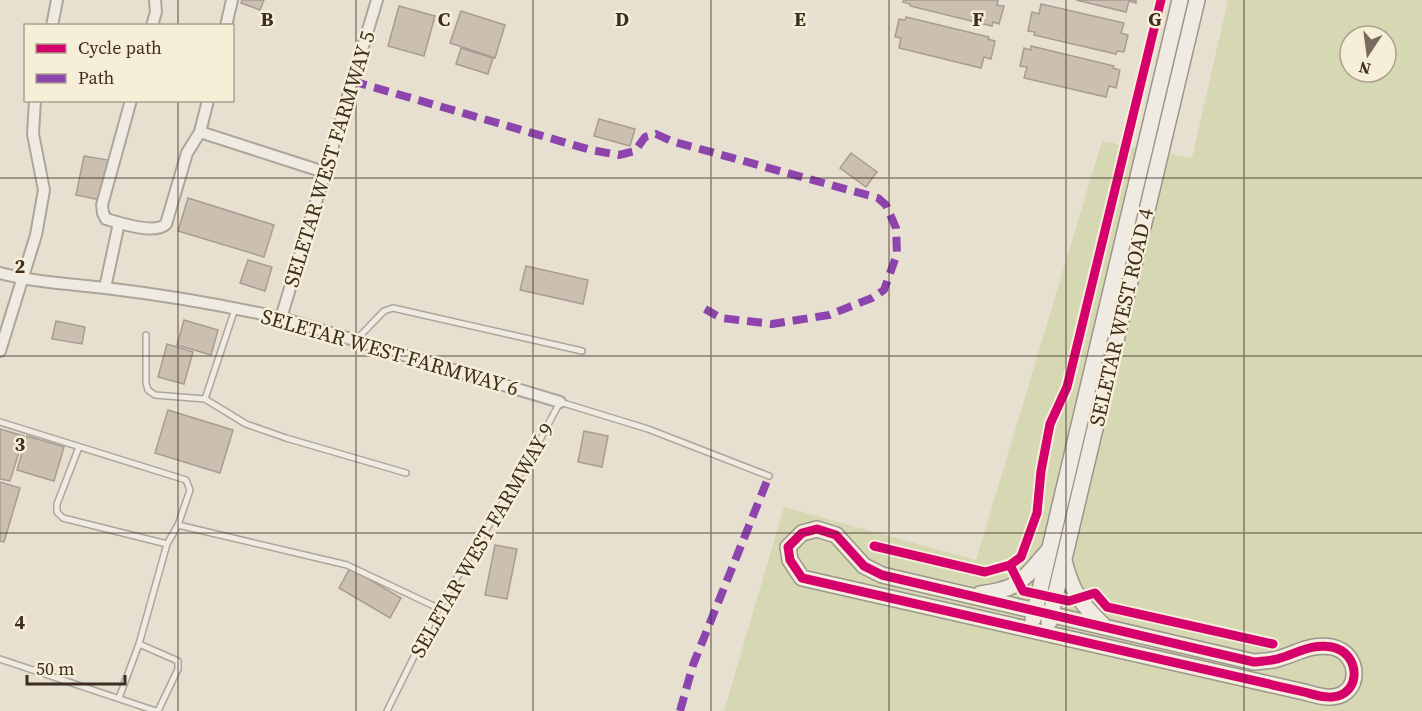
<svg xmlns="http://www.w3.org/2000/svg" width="1422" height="711" viewBox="0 0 1422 711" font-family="'Source Serif 4',serif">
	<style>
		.green { fill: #d6d7b3; fill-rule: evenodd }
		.building { fill: #cbbfb2; stroke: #a89c90; stroke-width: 1.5 }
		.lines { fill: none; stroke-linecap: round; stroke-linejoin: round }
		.lane-casing { stroke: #ada599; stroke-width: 8 }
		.street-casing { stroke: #ada599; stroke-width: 14 }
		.secondary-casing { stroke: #9c958a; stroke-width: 18 }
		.lane { stroke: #efebe3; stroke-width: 5 }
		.street { stroke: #efebe3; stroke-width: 10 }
		.secondary { stroke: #efebe3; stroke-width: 15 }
		.quiet { stroke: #8e44ad; stroke-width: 8; stroke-dasharray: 15 8; stroke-linecap: butt }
		.cycleway-casing { stroke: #f7eed8; stroke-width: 13 }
		.cycleway { stroke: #d6006c; stroke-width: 9 }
		.grid { fill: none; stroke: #3d2e20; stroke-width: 1.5; stroke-opacity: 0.55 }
		.labels { text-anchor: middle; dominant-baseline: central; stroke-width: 5; stroke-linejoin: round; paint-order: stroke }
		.street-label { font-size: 21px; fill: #3d2e20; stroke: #f7eed8 }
		.grid-label { font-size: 20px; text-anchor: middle; font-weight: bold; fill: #3d2e20; stroke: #f7eed8; stroke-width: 5; stroke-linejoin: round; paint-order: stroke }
	</style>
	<rect width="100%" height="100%" fill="#e7e0d1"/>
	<path class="green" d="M 1228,0 L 1422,0 L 1422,711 L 724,711 L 784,507 L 976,560 L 1102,141 L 1192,158 ZM 1350,36 L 1386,36 L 1386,72 L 1350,72 Z"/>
	<path class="building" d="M 242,0 L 264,0 L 260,10 L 241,3 Z
		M 904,0 L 998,0 L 997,5 L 1004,6 L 999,24 L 993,22 L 992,26 L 910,6 L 910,4 L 903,2 Z
		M 1076,0 L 1136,0 L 1136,3 L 1129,1 L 1126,12 Z
		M 1041,4 L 1124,23 L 1121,33 L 1128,35 L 1124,52 L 1117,51 L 1116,54 L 1034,35 L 1035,32 L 1028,31 L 1032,12 L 1039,14 Z
		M 399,6 L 435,16 L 424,56 L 388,46 Z
		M 461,11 L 505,25 L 495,58 L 450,43 Z
		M 906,17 L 989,37 L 988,39 L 995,41 L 991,59 L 984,57 L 981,68 L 899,48 L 901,38 L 895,37 L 899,19 L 905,20 Z
		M 1031,46 L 1114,66 L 1113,68 L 1120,70 L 1116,88 L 1109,86 L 1106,97 L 1024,78 L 1027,67 L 1020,66 L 1024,48 L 1031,50 Z
		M 461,48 L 493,58 L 488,74 L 456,64 Z
		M 599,119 L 635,129 L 630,146 L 594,136 Z
		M 851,153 L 877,172 L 866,187 L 840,168 Z
		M 84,156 L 108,160 L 101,200 L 76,195 Z
		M 188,198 L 274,225 L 264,257 L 178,231 Z
		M 248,260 L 272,267 L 265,291 L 240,283 Z
		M 526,266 L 588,280 L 583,304 L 520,290 Z
		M 184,320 L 218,330 L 211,355 L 177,345 Z
		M 56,321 L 85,327 L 82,344 L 52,339 Z
		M 167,344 L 193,352 L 184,384 L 158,377 Z
		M 168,410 L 233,430 L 220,473 L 155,453 Z
		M 0,429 L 24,436 L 10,481 L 0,479 Z
		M 584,431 L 608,436 L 602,467 L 578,462 Z
		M 27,436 L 64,447 L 54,481 L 17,470 Z
		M 0,482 L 20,488 L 4,542 L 0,541 Z
		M 495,545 L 517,549 L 507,599 L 485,595 Z
		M 350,568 L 401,598 L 390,618 L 339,588 Z"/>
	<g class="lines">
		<defs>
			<path id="lane" d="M 146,335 L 146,383 L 148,390 L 155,395 L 205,399 L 246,424 L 286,438 L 406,473
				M 356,340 L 384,311 L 393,308 L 582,351
				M 205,399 L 235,309
				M 0,422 L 186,480 L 190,490 L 178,525 L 167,544 L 139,644 L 119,698
				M 79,447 L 57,504 L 57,512 L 63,518 L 167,544
				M 178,525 L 347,565 L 438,608
				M 139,644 L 178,661 L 178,669 L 158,711
				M 0,659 L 156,711
				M 387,711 L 436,612 L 534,451 L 560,402 L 648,429 L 769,476"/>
			<path id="street" d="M 52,26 L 57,0
				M 152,26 L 156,12 L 155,0
				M 226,26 L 232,0
				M 131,100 L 102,205 L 103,213 L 106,219 C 120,223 155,235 166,224 L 187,153 L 200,132 L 208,100
				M 200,132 L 324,172
				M 0,273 C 34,282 70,284 105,288 C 164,295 223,305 281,318 L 560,402
				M 105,288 L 119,223
				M 281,318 L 377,0
				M 0,351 L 36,235 L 44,190 L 33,134 L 35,100"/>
			<path id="secondary" d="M 817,529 L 836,535 L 864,566 L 882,575 L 1254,662 C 1262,661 1270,661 1277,659 C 1296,654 1311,643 1332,647 C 1361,653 1362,695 1332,697 C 1323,698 1312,694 1304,692 L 802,578 L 790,560 L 788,547 L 802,533 Z
				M 1064,561 C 1073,594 1080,602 1103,625
				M 980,594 C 1021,589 1022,580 1048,551
				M 1033,619 L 1180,0
				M 1049,622 L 1197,0"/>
		</defs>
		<use href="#lane" class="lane-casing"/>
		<use href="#street" class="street-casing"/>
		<use href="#secondary" class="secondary-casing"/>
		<use href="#lane" class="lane"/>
		<use href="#street" class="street"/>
		<use href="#secondary" class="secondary"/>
		<path class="quiet" d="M 352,81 L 591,150 L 619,155 L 635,151 L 645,137 L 656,134 L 671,141 L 878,198 L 886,205 L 896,228 L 897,254 L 884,290 L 872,298 L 829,315 L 772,324 L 721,318 L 705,309
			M 680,711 L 693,665 L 769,476"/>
		<defs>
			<path id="cycleway" d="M 817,529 L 836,535 L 864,566 L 882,575 L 1254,662 C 1262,661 1270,661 1277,659 C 1296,654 1311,643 1332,647 C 1361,653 1362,695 1332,697 C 1323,698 1312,694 1304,692 L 802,578 L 790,560 L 788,547 L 802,533 Z
				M 874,546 L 985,572 L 1010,565 L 1021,557 L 1037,513 L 1041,471 L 1050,424 L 1067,387 L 1161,0
				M 1010,565 L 1023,591 L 1069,601 L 1095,593 L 1107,607 L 1273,644"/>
		</defs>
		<use href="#cycleway" class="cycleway-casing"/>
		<use href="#cycleway" class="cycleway"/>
	</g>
	<path class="grid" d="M 178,0 L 178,26M 356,0 L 356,711M 533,0 L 533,711M 711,0 L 711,711M 889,0 L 889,711M 1066,0 L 1066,711M 1244,0 L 1244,711M 178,100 L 178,711M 0,178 L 1422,178M 0,356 L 1422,356M 0,533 L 1422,533"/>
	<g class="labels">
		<g class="street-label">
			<text transform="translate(329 159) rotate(-73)">SELETAR WEST FARMWAY 5</text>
			<text transform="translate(1121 317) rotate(-77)">SELETAR WEST ROAD 4</text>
			<text transform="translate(390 352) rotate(16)">SELETAR WEST FARMWAY 6</text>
			<text transform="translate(482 540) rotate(-60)">SELETAR WEST FARMWAY 9</text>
		</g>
	</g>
	<g class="grid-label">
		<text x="267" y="26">B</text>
		<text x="444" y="26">C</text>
		<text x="622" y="26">D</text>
		<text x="800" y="26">E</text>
		<text x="978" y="26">F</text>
		<text x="1155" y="26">G</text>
		<text x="20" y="273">2</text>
		<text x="20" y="451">3</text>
		<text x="20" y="629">4</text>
	</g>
	<rect x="24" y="24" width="210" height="78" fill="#f7eed8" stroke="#ada18e" stroke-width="1.5"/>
	<rect x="36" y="44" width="30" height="9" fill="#d6006c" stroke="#ada18e" stroke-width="1.5"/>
	<text x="78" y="54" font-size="18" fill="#3d2e20">Cycle path</text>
	<rect x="36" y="74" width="30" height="9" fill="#8e44ad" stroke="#ada18e" stroke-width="1.5"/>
	<text x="78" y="84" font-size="18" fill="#3d2e20">Path</text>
	<g transform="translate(1368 54) rotate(193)"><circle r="28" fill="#f7eed8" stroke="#ada18e" stroke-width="1.5"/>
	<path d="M0-4.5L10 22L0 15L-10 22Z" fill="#786c5e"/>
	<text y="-9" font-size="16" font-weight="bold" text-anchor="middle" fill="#3d2e20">N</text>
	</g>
	<path d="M27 675v9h98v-9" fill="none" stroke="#3d2e20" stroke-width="3"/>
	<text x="36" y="675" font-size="18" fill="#3d2e20" stroke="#f7eed8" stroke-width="4.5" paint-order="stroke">50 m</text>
</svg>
